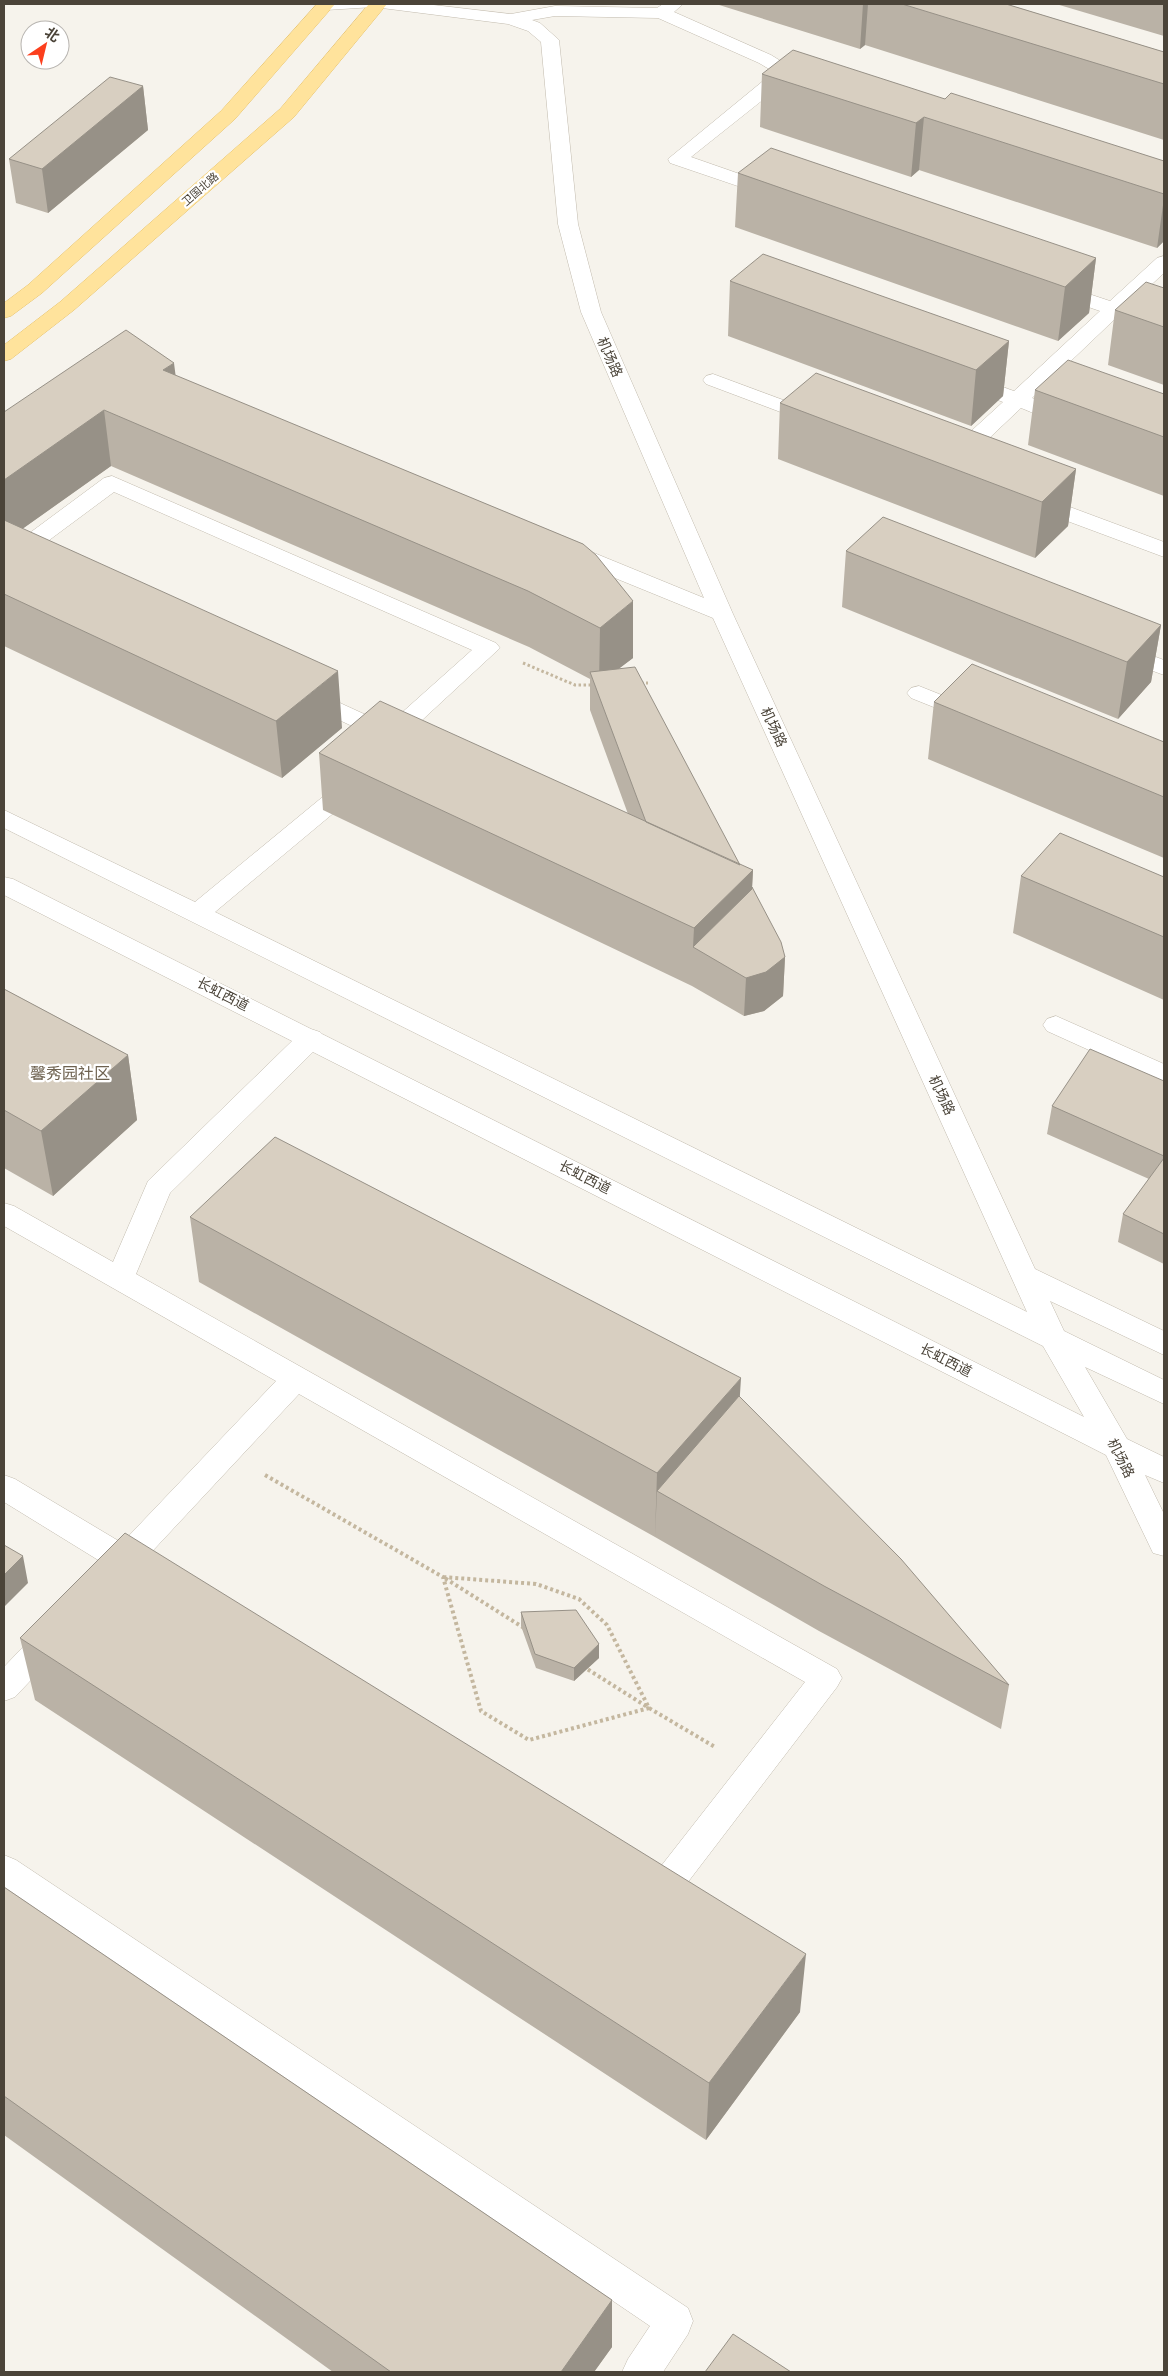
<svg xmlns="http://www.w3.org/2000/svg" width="1168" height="2376" viewBox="0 0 1168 2376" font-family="Mulish,'Noto Sans SC',sans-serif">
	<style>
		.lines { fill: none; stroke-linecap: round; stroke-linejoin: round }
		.minor-casing { stroke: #c2bbae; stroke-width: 1 }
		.major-casing { stroke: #e6c16a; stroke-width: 1 }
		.path-far1 { stroke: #c4b79f; stroke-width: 3; stroke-dasharray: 2.5 2.5; stroke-linecap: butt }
		.path { stroke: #c4b79f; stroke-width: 4; stroke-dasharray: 3 3; stroke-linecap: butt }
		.minor { fill: #fff; fill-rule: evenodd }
		.major { fill: #ffe39c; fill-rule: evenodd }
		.wall { fill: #bab2a6 }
		.shaded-wall { fill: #979187 }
		.building { fill: #d8cfc1; stroke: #979187 }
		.labels { text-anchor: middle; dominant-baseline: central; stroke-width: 4.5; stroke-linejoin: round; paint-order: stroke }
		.far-street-label { font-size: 11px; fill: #4b4439; stroke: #fff }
		.street-label { font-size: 14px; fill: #4b4439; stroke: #fff }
		.quarter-label { font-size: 16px; fill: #6e6250; stroke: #fff }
	</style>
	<rect width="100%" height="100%" fill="#f6f3ec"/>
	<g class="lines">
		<defs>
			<path id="minor" d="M 318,4 L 425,4 L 511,14 L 555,6 L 657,8 L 663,4 L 683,4 L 674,12 L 771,55 L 792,68 L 809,74 L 812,78 L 809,82 L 803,83 L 789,79 L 691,157 L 780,188 L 783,192 L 780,196 L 773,198 L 670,163 L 668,159 L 774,72 L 759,63 L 658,18 L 555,16 L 532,20 L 540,23 L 559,40 L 578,224 L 601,312 L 733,614 L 1035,1269 L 1164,1331 L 1164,1355 L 1050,1301 L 1064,1331 L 1164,1380 L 1164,1404 L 1085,1367 L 1127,1439 L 1164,1457 L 1164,1483 L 1145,1475 L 1164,1514 L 1164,1556 L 1153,1553 L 1106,1455 L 313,1052 L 170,1193 L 136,1274 L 837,1669 L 842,1678 L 837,1687 L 675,1899 L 663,1904 L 637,1891 L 632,1881 L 637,1871 L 649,1866 L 658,1870 L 805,1682 L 299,1394 L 146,1558 L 152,1561 L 156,1570 L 152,1579 L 141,1583 L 127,1577 L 115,1583 L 104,1579 L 100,1570 L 103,1563 L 4,1502 L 4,1475 L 15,1479 L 122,1543 L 276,1381 L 4,1226 L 4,1203 L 14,1206 L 113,1262 L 148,1181 L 292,1041 L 4,895 L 4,877 L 13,879 L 311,1029 L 320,1032 L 322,1034 L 1084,1417 L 1043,1346 L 4,828 L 4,810 L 195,902 L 342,781 L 351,778 L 360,781 L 363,786 L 360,791 L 215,912 L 1027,1312 L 713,618 L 561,556 L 558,551 L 561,546 L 569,544 L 577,546 L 704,598 L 581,312 L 558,224 L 541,42 L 528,31 L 508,24 L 374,7 L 326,10 L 320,9 Z
				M 1164,256 L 1164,273 L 1127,307 L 1164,320 L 1164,333 L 1117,317 L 1032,398 L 1076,414 L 1080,418 L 1076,422 C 1059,427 1037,414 1021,408 L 962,464 L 954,465 L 946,464 L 943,459 L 946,454 L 1003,402 L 961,386 L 958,382 L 961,378 C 977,373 998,386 1014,391 L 1100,311 L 1048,293 L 1045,289 L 1048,285 L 1055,283 L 1062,285 L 1110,301 L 1157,258 Z
				M 713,374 L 821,414 L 825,418 L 821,422 L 814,424 L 807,422 L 706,384 L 703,380 L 706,376 Z
				M 112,476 L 496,643 L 500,648 L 393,747 L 385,750 L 377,747 L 373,742 L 376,737 L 300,702 L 296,697 L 300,692 L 308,690 L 316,692 L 388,725 L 472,650 L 114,492 L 17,564 L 4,564 L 4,552 L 104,478 Z
				M 1035,494 L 1164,542 L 1164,557 L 1027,506 L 1024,501 L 1027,496 Z
				M 1120,644 L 1164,660 L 1164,675 L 1112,656 L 1108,651 L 1112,646 Z
				M 919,686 L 979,710 L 983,715 L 979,720 L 971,722 L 911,698 L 907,693 L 911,688 Z
				M 1056,1016 L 1164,1064 L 1164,1084 L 1047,1031 L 1043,1025 L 1047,1019 Z
				M 51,1625 L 62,1629 L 67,1638 L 62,1647 L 15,1697 L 4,1701 L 4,1667 L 40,1629 Z
				M 4,1855 L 16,1860 L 688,2308 L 693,2321 L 688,2334 L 663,2372 L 622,2372 L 628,2359 L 650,2326 L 4,1888 Z"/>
			<path id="major" d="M 317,4 L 335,4 L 235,119 L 42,293 L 11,316 L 4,318 L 4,303 L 28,285 L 221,111 Z
				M 369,4 L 387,4 L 294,117 L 74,310 L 11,359 L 4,361 L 4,345 L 60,302 L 280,109 Z"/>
		</defs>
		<use href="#minor" class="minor-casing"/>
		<use href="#major" class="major-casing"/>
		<path class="path-far1" d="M 523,663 L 575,685 L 592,685
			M 641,683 L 648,683"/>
		<path class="path" d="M 265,1475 L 443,1577 L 481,1711 L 529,1740 L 649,1708 L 584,1667
			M 524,1628 L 443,1577 L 536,1584 L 579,1599 L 607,1625 L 649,1708 L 715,1747"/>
		<use href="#minor" class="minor"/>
		<use href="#major" class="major"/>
	</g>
	<path class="wall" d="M 716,4 L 1006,4 L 1164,52 L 1164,140 L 865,45 L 860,49 Z
		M 1056,4 L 1164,4 L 1164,36 Z
		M 762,74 L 945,99 L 1164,161 L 1164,241 L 1157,248 L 919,170 L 911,177 L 760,127 Z
		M 143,86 L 148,130 L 48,213 L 16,203 L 9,159 Z
		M 738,173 L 1096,258 L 1089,313 L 1058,341 L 735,227 Z
		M 730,281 L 1009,341 L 1003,396 L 971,426 L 728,336 Z
		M 1164,288 L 1164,385 L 1108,365 L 1115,310 Z
		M 176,376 L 583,544 L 633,658 L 619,668 L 740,865 L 753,870 L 752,887 L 785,957 L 783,996 L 764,1011 L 744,1016 L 692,986 L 323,810 L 319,753 L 628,814 L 590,710 L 590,679 L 529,647 L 111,466 L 22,529 L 342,728 L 282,778 L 4,646 L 4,412 Z
		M 1035,390 L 1164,394 L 1164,496 L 1028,445 Z
		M 780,403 L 1076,469 L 1068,526 L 1035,558 L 778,459 Z
		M 846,551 L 1161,625 L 1151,682 L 1118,719 L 842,607 Z
		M 934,702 L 1164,742 L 1164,858 L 928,759 Z
		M 1021,876 L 1164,877 L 1164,1000 L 1013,933 Z
		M 4,989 L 128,1055 L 137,1120 L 53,1196 L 4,1168 Z
		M 1164,1081 L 1164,1264 L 1118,1242 L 1123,1214 L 1149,1179 L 1047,1134 L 1052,1106 Z
		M 190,1217 L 739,1396 L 1009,1685 L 1001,1729 L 819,1631 L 655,1537 L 199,1282 Z
		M 521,1612 L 599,1658 L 574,1681 L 536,1668 L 521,1626 Z
		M 20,1638 L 800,2012 L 706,2140 L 35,1700 Z
		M 4,1887 L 612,2300 L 612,2347 L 594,2372 L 333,2372 L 4,2135 Z"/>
	<path class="shaded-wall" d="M 863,4 L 868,4 L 865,45 L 860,49 Z
		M 143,86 L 148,130 L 48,213 L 42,169 Z
		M 924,117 L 919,170 L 911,177 L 916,123 Z
		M 1164,198 L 1164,241 L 1157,248 Z
		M 1096,258 L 1089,313 L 1058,341 L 1065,287 Z
		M 1009,341 L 1003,396 L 971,426 L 976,370 Z
		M 174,363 L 181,418 L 163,370 Z
		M 104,410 L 111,466 L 4,542 L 4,480 Z
		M 1076,469 L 1068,526 L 1035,558 L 1042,502 Z
		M 633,601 L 633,658 L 599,684 L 600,628 Z
		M 1161,625 L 1151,682 L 1118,719 L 1127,662 Z
		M 338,671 L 342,728 L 282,778 L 276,721 Z
		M 753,870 L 750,928 L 693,947 L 694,928 Z
		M 785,957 L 783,996 L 764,1011 L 744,1016 L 746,978 Z
		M 128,1055 L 137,1120 L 53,1196 L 41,1131 Z
		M 741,1378 L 737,1442 L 657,1491 L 655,1537 L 657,1473 Z
		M 23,1556 L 28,1583 L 4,1607 L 4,1575 Z
		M 599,1644 L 599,1658 L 574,1681 L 574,1668 Z
		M 806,1954 L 800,2012 L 706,2140 L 709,2083 Z
		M 612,2300 L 612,2347 L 594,2372 L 561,2372 Z"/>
	<path class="building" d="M 902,4 L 1006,4 L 1164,52 L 1164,84 Z
		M 793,50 L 945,99 L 951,93 L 1164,161 L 1164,194 L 924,117 L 916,123 L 762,74 Z
		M 110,77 L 143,86 L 42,169 L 9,159 Z
		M 771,148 L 1096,258 L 1065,287 L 738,173 Z
		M 763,254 L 1009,341 L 976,370 L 730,281 Z
		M 1146,282 L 1164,288 L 1164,327 L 1115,310 Z
		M 126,330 L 174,363 L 163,370 L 583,544 L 596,555 L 633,601 L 600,628 L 528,591 L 104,410 L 4,480 L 4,412 Z
		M 1068,360 L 1164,394 L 1164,437 L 1035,390 Z
		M 816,373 L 1076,469 L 1042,502 L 780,403 Z
		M 883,517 L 1161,625 L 1127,662 L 846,551 Z
		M 4,520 L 338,671 L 276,721 L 4,594 Z
		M 972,664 L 1164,742 L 1164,797 L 934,702 Z
		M 635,667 L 740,865 L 646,822 L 590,672 Z
		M 380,701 L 753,870 L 694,928 L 319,753 Z
		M 1060,833 L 1164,877 L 1164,937 L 1021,876 Z
		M 752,887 L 781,942 L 785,957 L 766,972 L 746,978 L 693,947 L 752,889 Z
		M 4,989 L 128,1055 L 41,1131 L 4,1110 Z
		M 1090,1049 L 1164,1081 L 1164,1156 L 1052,1106 Z
		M 275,1137 L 741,1378 L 657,1473 L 190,1217 Z
		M 1164,1158 L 1164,1234 L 1123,1214 Z
		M 739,1396 L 901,1559 L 1009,1685 L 824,1586 L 657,1491 Z
		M 125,1533 L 806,1954 L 709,2083 L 20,1638 Z
		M 4,1545 L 23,1556 L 4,1575 Z
		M 576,1610 L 599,1644 L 574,1668 L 535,1654 L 521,1612 Z
		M 4,1887 L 612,2300 L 561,2372 L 391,2372 L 4,2096 Z
		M 733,2334 L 791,2372 L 705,2372 Z"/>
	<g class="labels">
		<g class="far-street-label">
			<text transform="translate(200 189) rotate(-41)">卫国北路</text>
		</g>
		<g class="street-label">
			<text transform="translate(610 357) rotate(66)">机场路</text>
			<text transform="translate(774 727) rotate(65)">机场路</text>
			<text transform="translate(223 994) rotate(27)">长虹西道</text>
			<text transform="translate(942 1095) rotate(65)">机场路</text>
			<text transform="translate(585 1177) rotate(27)">长虹西道</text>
			<text transform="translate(946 1360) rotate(27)">长虹西道</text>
			<text transform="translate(1121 1458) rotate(63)">机场路</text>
		</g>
		<g class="quarter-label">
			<text x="70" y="1073">馨秀园社区</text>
		</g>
	</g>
	<rect width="1168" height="2376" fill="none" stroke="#4b4439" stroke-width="10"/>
	<g transform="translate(45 45) rotate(35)"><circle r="24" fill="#ffffff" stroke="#b7b4b0"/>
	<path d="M0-4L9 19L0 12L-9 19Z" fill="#fc3f1d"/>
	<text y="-8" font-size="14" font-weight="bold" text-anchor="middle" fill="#4b4439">北</text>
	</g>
</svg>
